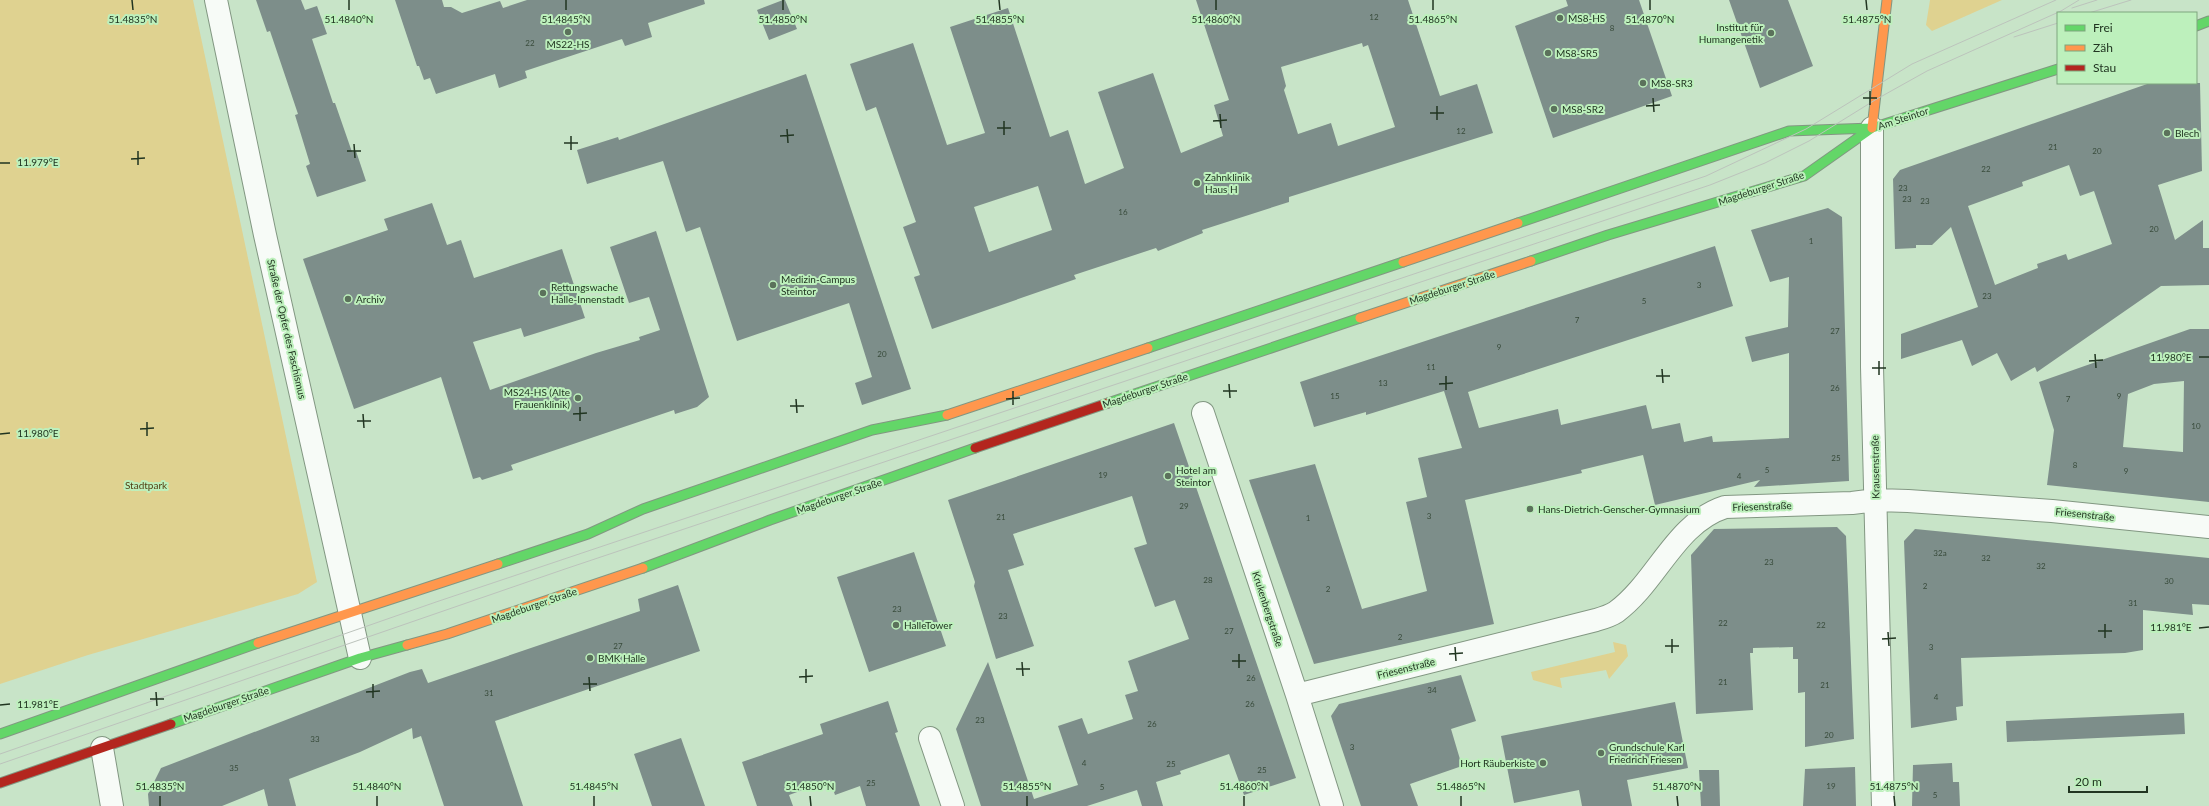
<svg xmlns="http://www.w3.org/2000/svg" width="2209" height="806" viewBox="0 0 2209 806" font-family="Lato,sans-serif">
	<style>
		.green { fill: #dfd290 }
		.building { fill: #7d8e8a; fill-rule: evenodd }
		.lines { fill: none; stroke-linecap: round; stroke-linejoin: round }
		.street-casing { stroke: #829782; stroke-width: 24 }
		.fast-casing { stroke: #829782; stroke-width: 11 }
		.slow-casing { stroke: #829782; stroke-width: 11 }
		.jam-casing { stroke: #829782; stroke-width: 11 }
		.street { stroke: #f7fbf7; stroke-width: 22 }
		.fast { stroke: #63d668; stroke-width: 9 }
		.slow { stroke: #ff974d; stroke-width: 9 }
		.jam { stroke: #b3261e; stroke-width: 9 }
		.tram { stroke: #bcc3bc; stroke-width: 1 }
		.ticks { fill: none; stroke: #213521; stroke-width: 1.5 }
		.poi-dot { fill: #5b725b; stroke: #bdf0bc; stroke-width: 1.5 }
		.labels { text-anchor: middle; dominant-baseline: central; stroke-width: 4; stroke-linejoin: round; paint-order: stroke }
		.number-label { font-size: 8px; fill: #384b3b }
		.poi-label { font-size: 10px; fill: #213521; stroke: #bdf0bc; text-anchor: start }
		.street-label { font-size: 10px; fill: #213521; stroke: #bdf0bc }
		.park-label { font-size: 10px; fill: #544115; stroke: #bdf0bc }
		.ticks-label { font-size: 10px; text-anchor: middle; fill: #213521; stroke: #bdf0bc; stroke-width: 4; stroke-linejoin: round; paint-order: stroke }
	</style>
	<rect width="100%" height="100%" fill="#c8e4c8"/>
	<path class="green" d="M 0,0 L 193,0 L 317,582 L 298,594 L 88,655 L 0,684 Z
		M 1930,0 L 2002,0 L 1932,31 L 1926,25 Z
		M 1613,642 L 1626,645 L 1628,656 L 1609,679 L 1606,670 L 1560,678 L 1562,688 L 1533,680 L 1531,672 L 1615,652 Z"/>
	<path class="building" d="M 256,0 L 301,0 L 305,10 L 317,6 L 327,34 L 312,39 L 333,103 L 335,103 L 352,152 L 356,151 L 366,181 L 317,197 L 306,166 L 310,164 L 295,115 L 298,114 L 270,31 L 267,32 Z
		M 395,0 L 442,0 L 444,7 L 451,7 L 462,13 L 500,1 L 503,8 L 527,0 L 704,0 L 705,4 L 648,23 L 652,37 L 625,46 L 622,39 L 525,71 L 527,78 L 499,88 L 495,74 L 436,94 L 430,78 L 424,80 L 419,66 L 417,66 Z
		M 783,0 L 785,0 L 797,29 L 769,40 L 757,10 Z
		M 1196,0 L 1408,0 L 1440,96 L 1477,84 L 1493,133 L 1289,197 L 1289,202 L 1202,230 L 1203,233 L 1158,251 L 1156,248 L 1074,275 L 1076,279 L 932,329 L 914,277 L 920,275 L 903,227 L 916,222 L 876,107 L 866,111 L 850,64 L 913,43 L 947,145 L 985,133 L 950,27 L 1008,8 L 1050,137 L 1068,130 L 1085,184 L 1124,168 L 1098,92 L 1153,73 L 1181,153 L 1223,136 L 1214,105 L 1229,100 ZM 1362,43 L 1363,47 L 1368,45 L 1395,127 L 1338,146 L 1331,123 L 1298,134 L 1284,90 L 1286,86 L 1281,67 ZM 1038,186 L 1052,230 L 989,252 L 974,207 Z
		M 1566,0 L 1639,0 L 1672,96 L 1553,138 L 1515,26 L 1568,6 Z
		M 1729,0 L 1788,0 L 1813,66 L 1760,88 Z
		M 806,74 L 911,389 L 862,405 L 855,383 L 872,377 L 849,303 L 737,341 L 700,227 L 686,232 L 663,161 L 587,184 L 577,150 L 618,137 L 619,140 Z
		M 2150,83 L 2200,83 L 2202,171 L 2158,185 L 2175,240 L 2203,220 L 2203,248 L 2209,248 L 2209,285 L 2161,286 L 2037,372 L 2035,367 L 2011,381 L 1997,353 L 1972,366 L 1962,340 L 1901,359 L 1901,334 L 1978,307 L 1951,227 L 1932,245 L 1916,245 L 1916,248 L 1895,249 L 1893,179 L 1900,170 ZM 2069,165 L 2080,196 L 2094,191 L 2112,244 L 2068,260 L 2066,254 L 2037,264 L 2038,268 L 1995,285 L 1968,206 L 2023,186 L 2022,182 Z
		M 432,203 L 447,245 L 461,240 L 474,278 L 562,249 L 585,318 L 524,337 L 521,328 L 473,342 L 490,390 L 596,353 L 640,340 L 639,337 L 660,330 L 649,297 L 629,303 L 610,247 L 656,231 L 709,397 L 697,407 L 675,414 L 674,410 L 511,465 L 513,470 L 482,480 L 480,477 L 473,479 L 441,377 L 354,409 L 303,259 L 388,230 L 384,219 Z
		M 1828,208 L 1842,217 L 1849,481 L 1754,487 L 1760,480 L 1655,505 L 1643,455 L 1581,470 L 1582,473 L 1465,500 L 1494,624 L 1314,664 L 1249,480 L 1315,464 L 1362,609 L 1427,591 L 1406,502 L 1427,497 L 1418,458 L 1462,448 L 1444,391 L 1366,415 L 1366,412 L 1314,427 L 1300,382 L 1715,246 L 1733,306 L 1468,392 L 1479,428 L 1558,409 L 1561,425 L 1646,405 L 1652,429 L 1680,423 L 1684,442 L 1712,436 L 1713,442 L 1789,438 L 1789,353 L 1752,362 L 1745,337 L 1788,327 L 1789,277 L 1770,282 L 1751,230 Z
		M 2190,329 L 2209,329 L 2209,502 L 2047,485 L 2054,430 L 2039,382 ZM 2184,381 L 2183,452 L 2123,447 L 2128,394 L 2154,384 Z
		M 1174,423 L 1296,778 L 1244,795 L 1229,754 L 1180,771 L 1181,774 L 1156,782 L 1163,806 L 1142,806 L 1137,790 L 1087,806 L 981,806 L 956,729 L 988,662 L 1034,799 L 1078,785 L 1058,726 L 1082,718 L 1088,734 L 1133,719 L 1125,695 L 1138,691 L 1128,661 L 1189,639 L 1175,600 L 1155,607 L 1134,548 L 1147,544 L 1132,496 L 1013,534 L 1024,565 L 1008,570 L 1034,646 L 996,659 L 974,586 L 975,582 L 948,500 Z
		M 1837,527 L 1846,536 L 1854,739 L 1805,747 L 1805,692 L 1798,693 L 1798,659 L 1793,659 L 1793,647 L 1753,648 L 1753,653 L 1750,653 L 1753,710 L 1696,714 L 1691,555 L 1714,529 Z
		M 1915,529 L 2209,558 L 2209,605 L 2192,604 L 2193,615 L 2143,610 L 2143,650 L 2125,653 L 1961,658 L 1963,706 L 1956,707 L 1957,720 L 1911,728 L 1904,541 Z
		M 914,552 L 946,646 L 869,672 L 837,577 Z
		M 678,585 L 700,651 L 495,721 L 523,806 L 444,806 L 421,736 L 413,739 L 412,728 L 360,752 L 289,779 L 296,806 L 268,806 L 264,789 L 222,806 L 149,806 L 148,794 L 161,768 L 410,672 L 422,669 L 428,683 L 640,611 L 638,599 Z
		M 1461,675 L 1476,721 L 1451,729 L 1462,766 L 1410,784 L 1418,806 L 1361,806 L 1331,716 L 1339,704 Z
		M 888,701 L 898,732 L 895,733 L 920,806 L 866,806 L 860,786 L 835,795 L 830,780 L 789,795 L 793,806 L 757,806 L 742,762 L 823,734 L 820,724 Z
		M 1675,702 L 1688,768 L 1627,780 L 1632,806 L 1582,806 L 1579,790 L 1514,803 L 1501,736 Z
		M 2184,713 L 2185,734 L 2007,742 L 2006,721 Z
		M 681,738 L 705,806 L 652,806 L 634,754 Z
		M 1952,763 L 1953,782 L 1959,782 L 1960,806 L 1912,806 L 1913,765 Z
		M 1855,767 L 1856,806 L 1803,806 L 1805,769 Z
		M 1699,770 L 1719,770 L 1720,806 L 1701,806 Z"/>
	<g class="lines">
		<defs>
			<path id="street" d="M 216,0 L 265,235 L 360,658
				M 1872,128 L 1872,367 L 1883,806
				M 1203,413 L 1297,695 L 1332,806
				M 1297,695 L 1596,620 C 1603,618 1610,616 1616,612 C 1657,582 1675,523 1725,507 L 1852,503 L 1876,500 L 1908,501 L 2052,511 L 2209,527
				M 930,738 L 953,806
				M 102,748 L 112,806"/>
			<path id="fast" d="M 2196,26 L 2209,21
				M 1518,223 L 1789,131 L 1872,128 L 2058,69
				M 1531,261 L 1608,235 L 1804,176 L 1872,128
				M 1148,348 L 1403,262
				M 1108,403 L 1360,318
				M 498,564 L 588,534 L 643,509 L 872,430 L 947,415
				M 643,568 L 770,520 L 975,448
				M 171,724 L 360,658 L 407,645
				M 0,734 L 258,643"/>
			<path id="slow" d="M 1872,128 L 1887,0
				M 1403,262 L 1518,223
				M 1360,318 L 1531,261
				M 947,415 L 1148,348
				M 258,643 L 498,564
				M 407,645 L 447,634 L 643,568"/>
			<path id="jam" d="M 975,448 L 1108,403
				M 0,783 L 171,724"/>
		</defs>
		<use href="#street" class="street-casing"/>
		<use href="#fast" class="fast-casing"/>
		<use href="#slow" class="slow-casing"/>
		<use href="#jam" class="jam-casing"/>
		<use href="#street" class="street"/>
		<use href="#fast" class="fast"/>
		<use href="#slow" class="slow"/>
		<use href="#jam" class="jam"/>
		<path class="tram" d="M 2072,8 L 2097,0
			M 2089,13 L 2131,0
			M 2014,37 L 2058,23
			M 0,754 L 436,602 L 1706,176 L 1806,129 L 1912,64 L 2056,0
			M 0,764 L 565,569 L 1710,185 L 1765,163 L 1809,141 L 1875,100 L 1927,71 L 2061,11 L 2079,0"/>
	</g>
	<path class="ticks" d="M 132,0 L 133,10M 349,0 L 349,10M 566,0 L 566,10M 783,0 L 783,10M 999,0 L 1000,10M 1216,0 L 1216,10M 1433,0 L 1433,10M 1650,0 L 1650,10M 1866,0 L 1867,10M 1870,91 L 1870,105M 1653,98 L 1654,112M 1863,98 L 1877,98M 1437,106 L 1437,120M 1646,106 L 1660,105M 1430,113 L 1444,113M 1220,114 L 1221,128M 1004,121 L 1004,135M 1213,121 L 1227,120M 997,128 L 1011,128M 787,129 L 788,143M 571,136 L 571,150M 780,136 L 794,135M 564,143 L 578,143M 354,144 L 355,158M 138,151 L 138,165M 347,151 L 361,151M 131,159 L 145,158M 0,163 L 10,163M 2095,354 L 2096,368M 2199,357 L 2209,357M 1879,361 L 1879,375M 2089,361 L 2103,360M 1872,368 L 1886,368M 1662,369 L 1663,383M 1446,376 L 1446,390M 1656,376 L 1670,376M 1229,384 L 1230,398M 1439,384 L 1453,383M 1013,391 L 1013,405M 1223,391 L 1237,391M 796,399 L 797,413M 1006,399 L 1020,398M 790,406 L 804,406M 580,407 L 580,421M 363,414 L 364,428M 573,414 L 587,413M 357,421 L 371,421M 147,422 L 147,436M 140,429 L 154,428M 0,434 L 10,433M 2105,624 L 2105,638M 2199,628 L 2209,627M 2098,631 L 2112,631M 1888,632 L 1889,646M 1672,639 L 1672,653M 1882,639 L 1896,638M 1665,646 L 1679,646M 1455,647 L 1456,661M 1239,654 L 1239,668M 1449,654 L 1463,653M 1232,661 L 1246,661M 1022,662 L 1023,676M 806,669 L 806,683M 1016,669 L 1030,669M 589,677 L 590,691M 799,677 L 813,676M 373,684 L 373,698M 583,684 L 597,684M 156,692 L 157,706M 366,692 L 380,691M 150,699 L 164,699M 0,705 L 10,704M 160,796 L 160,806M 377,796 L 377,806M 594,796 L 594,806M 810,796 L 811,806M 1027,796 L 1027,806M 1244,796 L 1244,806M 1461,796 L 1461,806M 1677,796 L 1678,806M 1894,796 L 1895,806"/>
	<g class="poi-dot">
		<circle cx="1560" cy="18" r="4"/>
		<circle cx="568" cy="32" r="4"/>
		<circle cx="1771" cy="33" r="4"/>
		<circle cx="1548" cy="53" r="4"/>
		<circle cx="1643" cy="83" r="4"/>
		<circle cx="1554" cy="109" r="4"/>
		<circle cx="2167" cy="133" r="4"/>
		<circle cx="1197" cy="183" r="4"/>
		<circle cx="773" cy="285" r="4"/>
		<circle cx="543" cy="293" r="4"/>
		<circle cx="348" cy="299" r="4"/>
		<circle cx="578" cy="398" r="4"/>
		<circle cx="1168" cy="476" r="4"/>
		<circle cx="1530" cy="509" r="4"/>
		<circle cx="896" cy="625" r="4"/>
		<circle cx="590" cy="658" r="4"/>
		<circle cx="1601" cy="753" r="4"/>
		<circle cx="1543" cy="763" r="4"/>
	</g>
	<g class="labels">
		<g class="number-label">
			<text x="1374" y="17">12</text>
			<text x="1612" y="28">8</text>
			<text x="530" y="43">22</text>
			<text x="1461" y="131">12</text>
			<text x="2053" y="147">21</text>
			<text x="2097" y="151">20</text>
			<text x="1986" y="169">22</text>
			<text x="1903" y="188">23</text>
			<text x="1907" y="199">23</text>
			<text x="1925" y="201">23</text>
			<text x="1123" y="212">16</text>
			<text x="2154" y="229">20</text>
			<text x="1811" y="241">1</text>
			<text x="1699" y="285">3</text>
			<text x="1987" y="296">23</text>
			<text x="1644" y="301">5</text>
			<text x="1577" y="320">7</text>
			<text x="1835" y="331">27</text>
			<text x="1499" y="347">9</text>
			<text x="882" y="354">20</text>
			<text x="1431" y="367">11</text>
			<text x="1383" y="383">13</text>
			<text x="1835" y="388">26</text>
			<text x="1335" y="396">15</text>
			<text x="2119" y="396">9</text>
			<text x="2068" y="399">7</text>
			<text x="2196" y="426">10</text>
			<text x="1836" y="458">25</text>
			<text x="2075" y="465">8</text>
			<text x="1767" y="470">5</text>
			<text x="2126" y="471">9</text>
			<text x="1103" y="475">19</text>
			<text x="1739" y="476">4</text>
			<text x="1184" y="506">29</text>
			<text x="1429" y="516">3</text>
			<text x="1001" y="517">21</text>
			<text x="1308" y="518">1</text>
			<text x="1940" y="553">32a</text>
			<text x="1986" y="558">32</text>
			<text x="1769" y="562">23</text>
			<text x="2041" y="566">32</text>
			<text x="1208" y="580">28</text>
			<text x="2169" y="581">30</text>
			<text x="1925" y="586">2</text>
			<text x="1328" y="589">2</text>
			<text x="2133" y="603">31</text>
			<text x="897" y="609">23</text>
			<text x="1003" y="616">23</text>
			<text x="1723" y="623">22</text>
			<text x="1821" y="625">22</text>
			<text x="1229" y="631">27</text>
			<text x="1400" y="637">2</text>
			<text x="618" y="646">27</text>
			<text x="1931" y="647">3</text>
			<text x="1251" y="678">26</text>
			<text x="1723" y="682">21</text>
			<text x="1825" y="685">21</text>
			<text x="1432" y="690">34</text>
			<text x="489" y="693">31</text>
			<text x="1936" y="697">4</text>
			<text x="1250" y="704">26</text>
			<text x="980" y="720">23</text>
			<text x="1152" y="724">26</text>
			<text x="1829" y="735">20</text>
			<text x="315" y="739">33</text>
			<text x="1352" y="747">3</text>
			<text x="1084" y="763">4</text>
			<text x="1171" y="764">25</text>
			<text x="234" y="768">35</text>
			<text x="1262" y="770">25</text>
			<text x="871" y="783">25</text>
			<text x="1831" y="786">19</text>
			<text x="1102" y="787">5</text>
			<text x="1935" y="795">5</text>
		</g>
		<g class="poi-label">
			<text x="1568" y="18">MS8-HS</text>
			<text x="1763" y="27" text-anchor="end">Institut für<tspan x="1763" dy="12">Humangenetik</tspan></text>
			<text x="568" y="44" text-anchor="middle">MS22-HS</text>
			<text x="1556" y="53">MS8-SR5</text>
			<text x="1651" y="83">MS8-SR3</text>
			<text x="1562" y="109">MS8-SR2</text>
			<text x="2175" y="133">Blech</text>
			<text x="1205" y="177">Zahnklinik<tspan x="1205" dy="12">Haus H</tspan></text>
			<text x="781" y="279">Medizin-Campus<tspan x="781" dy="12">Steintor</tspan></text>
			<text x="551" y="287">Rettungswache<tspan x="551" dy="12">Halle-Innenstadt</tspan></text>
			<text x="356" y="299">Archiv</text>
			<text x="570" y="392" text-anchor="end">MS24-HS (Alte<tspan x="570" dy="12">Frauenklinik)</tspan></text>
			<text x="1176" y="470">Hotel am<tspan x="1176" dy="12">Steintor</tspan></text>
			<text x="1538" y="509">Hans-Dietrich-Genscher-Gymnasium</text>
			<text x="904" y="625">HalleTower</text>
			<text x="598" y="658">BMK Halle</text>
			<text x="1609" y="747">Grundschule Karl<tspan x="1609" dy="12">Friedrich Friesen</tspan></text>
			<text x="1535" y="763" text-anchor="end">Hort Räuberkiste</text>
		</g>
		<g class="street-label">
			<text transform="translate(1903 118) rotate(-18)">Am Steintor</text>
			<text transform="translate(1761 188) rotate(-18)">Magdeburger Straße</text>
			<text transform="translate(1452 287) rotate(-18)">Magdeburger Straße</text>
			<text transform="translate(287 329) rotate(77)">Straße der Opfer des Faschismus</text>
			<text transform="translate(1145 390) rotate(-19)">Magdeburger Straße</text>
			<text transform="translate(1875 467) rotate(-91)">Krausenstraße</text>
			<text transform="translate(839 496) rotate(-19)">Magdeburger Straße</text>
			<text transform="translate(1762 506) rotate(-2)">Friesenstraße</text>
			<text transform="translate(2085 514) rotate(6)">Friesenstraße</text>
			<text transform="translate(534 605) rotate(-19)">Magdeburger Straße</text>
			<text transform="translate(1268 609) rotate(72)">Krukenbergstraße</text>
			<text transform="translate(1406 668) rotate(-14)">Friesenstraße</text>
			<text transform="translate(226 704) rotate(-19)">Magdeburger Straße</text>
		</g>
		<g class="park-label">
			<text x="146" y="485">Stadtpark</text>
		</g>
	</g>
	<g class="ticks-label">
		<text x="133" y="23">51.4835°N</text>
		<text x="349" y="23">51.4840°N</text>
		<text x="566" y="23">51.4845°N</text>
		<text x="783" y="23">51.4850°N</text>
		<text x="1000" y="23">51.4855°N</text>
		<text x="1216" y="23">51.4860°N</text>
		<text x="1433" y="23">51.4865°N</text>
		<text x="1650" y="23">51.4870°N</text>
		<text x="1867" y="23">51.4875°N</text>
		<text x="38" y="166">11.979°E</text>
		<text x="2171" y="361">11.980°E</text>
		<text x="38" y="437">11.980°E</text>
		<text x="2171" y="631">11.981°E</text>
		<text x="38" y="708">11.981°E</text>
		<text x="160" y="790">51.4835°N</text>
		<text x="377" y="790">51.4840°N</text>
		<text x="594" y="790">51.4845°N</text>
		<text x="810" y="790">51.4850°N</text>
		<text x="1027" y="790">51.4855°N</text>
		<text x="1244" y="790">51.4860°N</text>
		<text x="1461" y="790">51.4865°N</text>
		<text x="1677" y="790">51.4870°N</text>
		<text x="1894" y="790">51.4875°N</text>
	</g>
	<rect x="2057" y="12" width="140" height="72" fill="#bdf0bc" stroke="#7fa57e"/>
	<rect x="2065" y="25" width="20" height="6" fill="#63d668" stroke="#7fa57e"/>
	<text x="2093" y="32" font-size="12" fill="#213521">Frei</text>
	<rect x="2065" y="45" width="20" height="6" fill="#ff974d" stroke="#7fa57e"/>
	<text x="2093" y="52" font-size="12" fill="#213521">Zäh</text>
	<rect x="2065" y="65" width="20" height="6" fill="#b3261e" stroke="#7fa57e"/>
	<text x="2093" y="72" font-size="12" fill="#213521">Stau</text>
	<path d="M2069 786v6h78v-6" fill="none" stroke="#213521" stroke-width="2"/>
	<text x="2075" y="786" font-size="12" fill="#213521" stroke="#bdf0bc" stroke-width="3" paint-order="stroke">20 m</text>
</svg>
